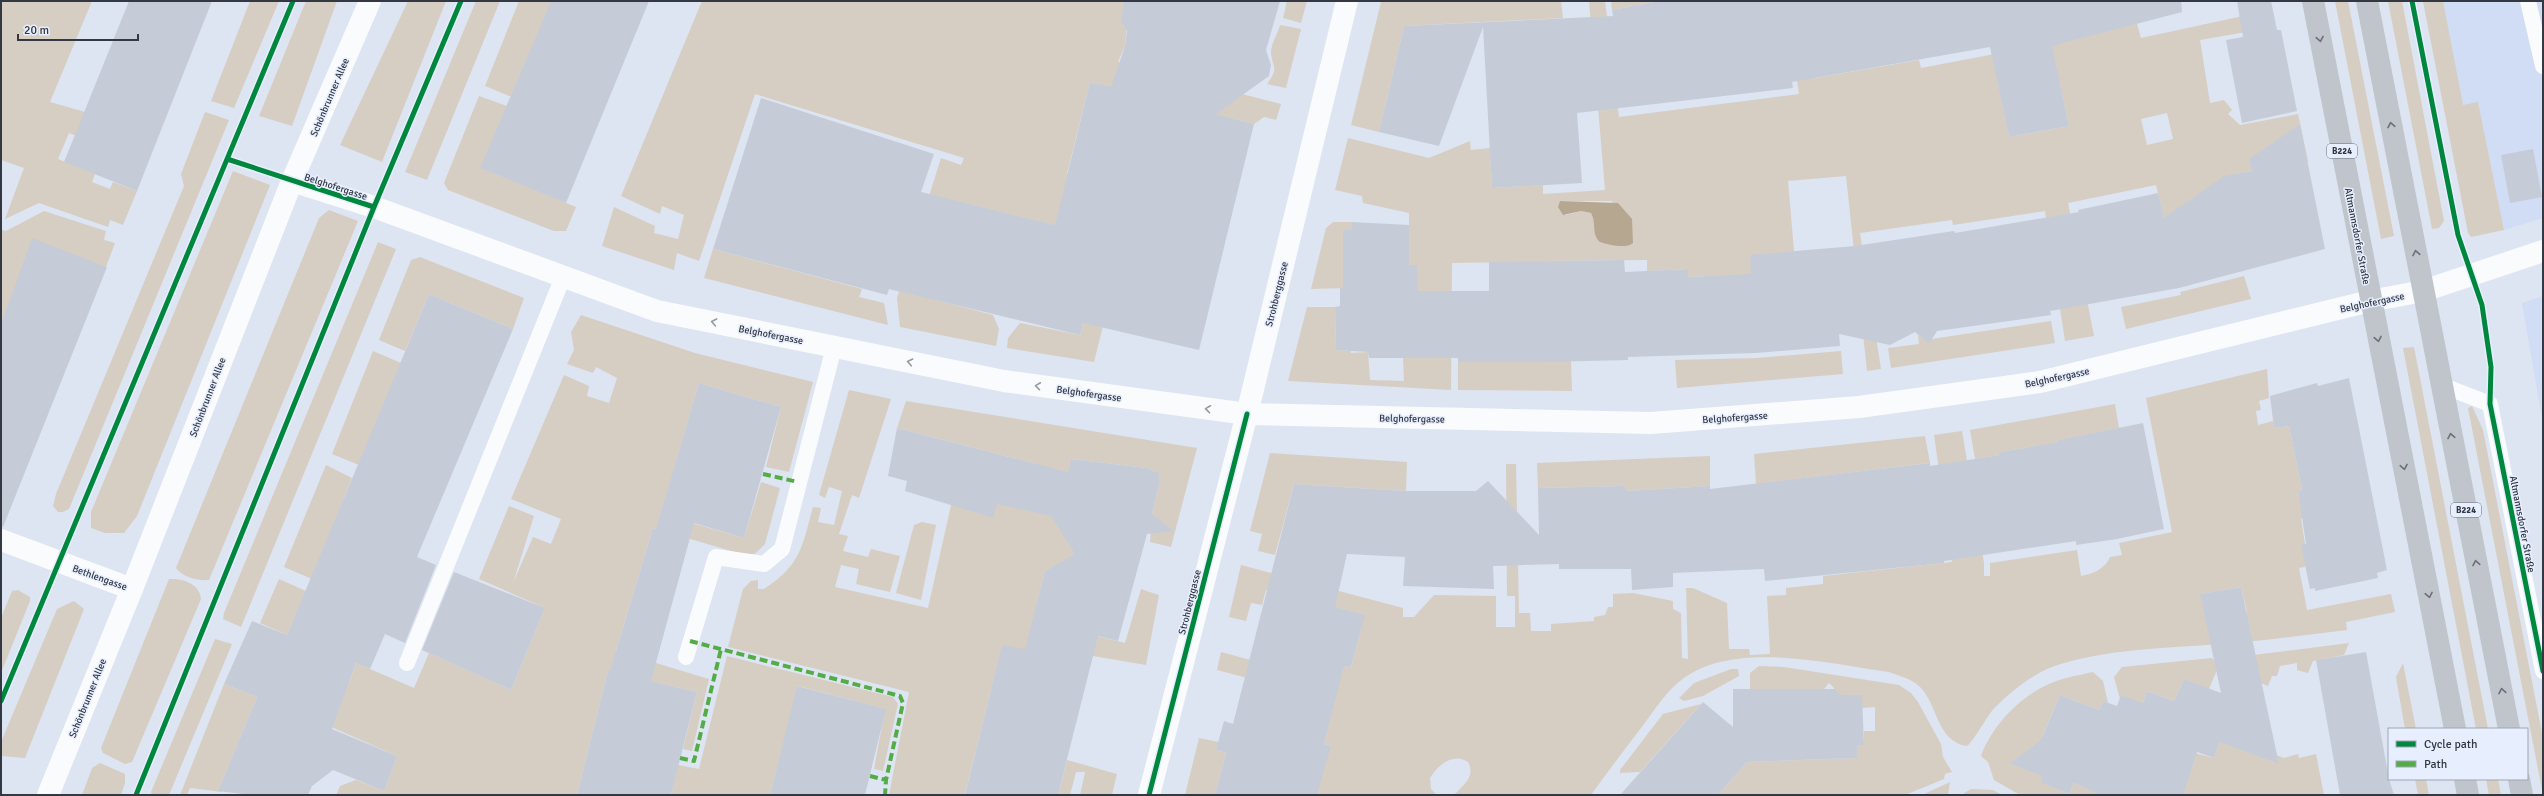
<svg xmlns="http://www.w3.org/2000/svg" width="2544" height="796" font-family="Signika,sans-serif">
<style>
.built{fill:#d1ddf5}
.green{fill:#d6cec3;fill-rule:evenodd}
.water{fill:#b6a791}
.building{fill:#c6ccd7}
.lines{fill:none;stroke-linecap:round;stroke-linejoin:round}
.service{stroke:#fafbfd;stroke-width:16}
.minor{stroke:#fafbfd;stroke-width:22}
.tertiary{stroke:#fafbfd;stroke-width:22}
.primary{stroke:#c0c4cb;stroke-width:22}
.quiet{stroke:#54ac46;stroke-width:4;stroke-dasharray:8 4;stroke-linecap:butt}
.cycleway-casing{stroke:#e7eefe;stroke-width:8}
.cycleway{stroke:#00873e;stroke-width:5}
.oneway{stroke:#6b7079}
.oneway2{stroke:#969aa0}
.labels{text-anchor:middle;stroke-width:3;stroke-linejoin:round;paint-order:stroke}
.shield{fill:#e7eefe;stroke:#696f7a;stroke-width:1}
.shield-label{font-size:9px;font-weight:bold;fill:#333842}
.street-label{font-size:10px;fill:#333842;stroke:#e7eefe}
</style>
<rect width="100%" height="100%" fill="#dde4f2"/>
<!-- built -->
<path class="built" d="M 2423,1 L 2543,1 L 2543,218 L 2504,230 L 2478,103 L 2444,109 Z
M 2543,296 L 2543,424 L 2522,303 Z"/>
<!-- green -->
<path class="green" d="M 1,1 L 92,1 L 50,102 L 85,112 L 87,140 L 69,133 L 58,159 L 95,174 L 92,182 L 110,189 L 113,182 L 137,191 L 123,225 L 110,220 L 108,227 L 39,203 L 5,219 L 24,168 L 1,160 Z
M 250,1 L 279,1 L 234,108 L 211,101 Z
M 306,1 L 337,1 L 292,126 L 259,116 Z
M 408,1 L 446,1 L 382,162 L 340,145 Z
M 476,1 L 500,1 L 427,180 L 405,172 Z
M 519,1 L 552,1 L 512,97 L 485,86 Z
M 702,1 L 1129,1 L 1125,46 L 1118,62 L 1281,104 L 1276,120 L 1264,117 L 1254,124 L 1090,82 L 1067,174 L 1137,190 L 1094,362 L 1007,348 L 1008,338 L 1020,323 L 1080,335 L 1103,237 L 960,202 L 936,300 L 993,315 L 999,329 L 996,346 L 900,327 L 897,298 L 941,158 L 961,165 L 964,158 L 755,94 L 699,261 L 677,253 L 674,270 L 602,246 L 614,207 L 655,226 L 654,233 L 678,239 L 684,215 L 662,206 L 660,214 L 621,196 Z
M 1287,1 L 1307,1 L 1301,23 L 1283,18 Z
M 1399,1 L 1561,1 L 1563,18 L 1404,26 L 1379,132 L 1351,125 L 1381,2 Z
M 1589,1 L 1605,1 L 1619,117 L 1799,94 L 1785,1 L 1815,78 L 1919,60 L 1921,68 L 2000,53 L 1996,73 L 2009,137 L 2069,126 L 2060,84 L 2038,12 L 2137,24 L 2141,38 L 2243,16 L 2246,32 L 2200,40 L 2210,103 L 2224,100 L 2232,110 L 2228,114 L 2240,125 L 2298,114 L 2308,161 L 2236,174 L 2164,219 L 2156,185 L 2068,203 L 2094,336 L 2065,341 L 2045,211 L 1953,225 L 1952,220 L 1860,233 L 1881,369 L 1867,371 L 1846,176 L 1788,181 L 1794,251 L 1752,293 L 1705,283 L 1704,276 L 1688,277 L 1687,269 L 1647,271 L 1647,260 L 1542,261 L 1543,291 L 1513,262 L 1452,263 L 1451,390 L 1288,381 L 1307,307 L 1335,307 L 1336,350 L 1351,351 L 1351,353 L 1368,352 L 1370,380 L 1404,381 L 1403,358 L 1418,358 L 1417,265 L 1409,265 L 1409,213 L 1363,203 L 1362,196 L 1335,190 L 1348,138 L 1429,158 L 1470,141 L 1471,150 L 1490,148 L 1492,188 L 1543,185 L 1543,194 L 1605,190 ZM 2167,113 L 2173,139 L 2147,145 L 2141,119 ZM 1560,201 L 1612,201 L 1624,246 L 1615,245 L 1595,227 L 1596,221 L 1591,213 L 1581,211 L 1566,215 Z
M 1611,1 L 1659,1 L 1612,10 Z
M 2335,1 L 2348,1 L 2394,236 L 2381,239 Z
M 2388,1 L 2402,1 L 2444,221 L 2439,228 L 2432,229 Z
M 2423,1 L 2443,1 L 2463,105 L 2478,102 L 2504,230 L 2471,237 L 2468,233 Z
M 1280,25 L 1301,29 L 1286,88 L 1267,84 C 1280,66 1272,69 1271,52 C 1271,44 1278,33 1280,25 Z
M 479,96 L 507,106 L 481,168 L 576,207 L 566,231 L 554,231 L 448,190 L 444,183 Z
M 205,112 L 229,120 L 69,509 L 63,512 L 58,512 L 53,506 L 56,494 L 184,186 L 181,174 Z
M 233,171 L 270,185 L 137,516 L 124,533 L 105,533 L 91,528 L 91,512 Z
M 329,210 L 358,221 L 209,580 C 198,581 182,577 176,568 L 319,218 Z
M 44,211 L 106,231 L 104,240 L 115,243 L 82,329 L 1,406 L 1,230 L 6,231 Z
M 1333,222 L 1352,222 L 1352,230 L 1343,230 L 1346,288 L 1311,289 L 1326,228 Z
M 378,242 L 396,249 L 241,627 L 223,619 L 224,613 Z
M 713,249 L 862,289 L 859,297 L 884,303 L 888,325 L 704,278 Z
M 420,257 L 524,298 L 513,329 L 429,294 L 405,351 L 379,340 L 411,260 Z
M 2244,276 L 2251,299 L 2126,329 L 2121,307 L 2181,295 L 2180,292 Z
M 581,315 L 695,353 L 813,382 L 789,472 L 766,467 L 781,407 L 699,383 L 661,514 L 744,538 L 761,482 L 780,488 L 765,544 L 756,553 L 748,556 L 653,528 L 616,651 L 709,679 L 692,751 L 683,749 L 697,692 L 608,671 L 577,795 L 336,795 L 340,786 L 356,780 L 384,791 L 397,756 L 284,706 L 349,683 L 356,663 L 414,688 L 429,653 L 511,690 L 545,608 L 479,579 L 509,506 L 534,516 L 513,583 L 533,537 L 551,544 L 561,519 L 511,499 L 564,375 L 589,386 L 587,396 L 609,403 L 617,378 L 596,367 L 593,373 L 567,364 L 574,350 L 571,332 Z
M 2051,321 L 2055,343 L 1891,368 L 1888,348 L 1919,344 L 1918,335 L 1924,339 L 1932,339 Z
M 2414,347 L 2488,729 L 2476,729 L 2403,348 Z
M 373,351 L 401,363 L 359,465 L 332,454 Z
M 1841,351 L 1843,374 L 1677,388 L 1675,360 L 1757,358 Z
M 1571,361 L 1572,391 L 1458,390 L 1458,362 Z
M 2267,369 L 2269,398 L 2259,401 L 2261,410 L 2256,411 L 2258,425 L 2273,421 L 2274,428 L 2289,426 L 2302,490 L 2298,491 L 2303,518 L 2301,519 L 2305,544 L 2305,567 L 2299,568 L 2307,610 L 2391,594 L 2395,612 L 2346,622 L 2347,630 C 2305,635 2263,641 2221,644 C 2168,648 2102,649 2052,667 C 2031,675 2006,695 1991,712 C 1986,719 1972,743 1967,746 C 1937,742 1938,705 1920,687 C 1912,679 1900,676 1889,672 C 1830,664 1736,640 1684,678 C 1667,690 1656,708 1644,724 C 1626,748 1608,771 1591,795 L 1454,795 C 1463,785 1476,777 1468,762 C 1453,752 1438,765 1430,778 L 1431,789 L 1437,795 L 1310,795 L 1331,746 L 1324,744 L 1334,701 L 1217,670 L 1221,652 L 1284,669 L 1340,665 L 1351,667 L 1361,630 L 1353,612 L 1266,590 L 1262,605 L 1251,603 L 1246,621 L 1229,617 L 1241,565 L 1403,608 L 1403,617 L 1414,617 L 1434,595 L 1496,596 L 1496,627 L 1515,627 L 1515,596 L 1507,596 L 1506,464 L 1516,464 L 1519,613 L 1530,613 L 1531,631 L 1551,631 L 1551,624 L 1594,621 L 1594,617 L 1605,615 L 1608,607 L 1613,607 L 1613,594 L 1633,593 L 1673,601 L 1673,609 L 1681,613 L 1682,658 L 1688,659 L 1686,588 L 1693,588 L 1727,603 L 1729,649 L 1749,649 L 1750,655 L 1770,654 L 1767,596 L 1786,595 L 1786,588 L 1823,584 L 1823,576 L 1952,562 L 1934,435 L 1962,431 L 1984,563 L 1984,576 L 1990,576 L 1990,563 L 2077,550 L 2081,576 C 2093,574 2105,569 2110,557 L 2122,555 L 2119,543 L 2172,532 L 2146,398 ZM 2241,587 L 2247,612 L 2243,613 L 2201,594 Z
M 849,390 L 891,399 L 859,498 L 852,495 L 839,534 L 848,536 L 843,551 L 868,557 L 871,549 L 900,556 L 890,592 L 856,584 L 859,569 L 841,565 L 835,587 L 928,608 L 954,492 L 997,504 L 1036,464 L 897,428 L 906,401 L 1197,448 L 1171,547 L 1150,542 L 1152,514 L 1159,486 L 1156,472 L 1147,468 L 1071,459 L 1058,526 L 1078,538 L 1082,572 L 1056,565 L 1045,571 L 1033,620 L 1125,643 L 1141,589 L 1159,595 L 1146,665 L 1093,656 L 1085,685 L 998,662 L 965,794 L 968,795 L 889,795 L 909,692 L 728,647 L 743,589 L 751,581 L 758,580 L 758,589 L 764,589 C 801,565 802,547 813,507 L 821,508 L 818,522 L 834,525 L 842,491 L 829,487 L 825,498 L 819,495 Z
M 2115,404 L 2119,428 L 2059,440 L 2059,446 L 2036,446 L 2000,452 L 2000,455 L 1975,459 L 1970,430 Z
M 2472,406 L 2483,430 L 2543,738 L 2543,795 L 2468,408 Z
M 1925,436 L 1930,463 L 1756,484 L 1754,454 Z
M 1270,453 L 1407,462 L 1406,491 L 1294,484 L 1275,555 L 1258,551 L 1262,534 L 1250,531 Z
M 1710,456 L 1710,486 L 1626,491 L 1625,486 L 1538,488 L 1537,463 Z
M 326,465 L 352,478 L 312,579 L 284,567 Z
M 922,522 L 936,525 L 921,600 L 896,593 L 914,525 Z
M 169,579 C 183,578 200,584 201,599 L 132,762 L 125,764 L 103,753 L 101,748 Z
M 279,579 L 306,591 L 287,635 L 260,623 Z
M 18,590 L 30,597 L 30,601 L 1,673 L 1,618 L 12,591 Z
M 74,601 L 84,609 L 25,758 L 2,756 L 1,742 L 57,609 Z
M 215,639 L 232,644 L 169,795 L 152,795 L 151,792 Z
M 2349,643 L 2344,655 L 2313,661 L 2308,673 L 2297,670 L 2297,663 L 2280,666 L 2277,676 L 2272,676 L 2268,686 L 2243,676 L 2237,657 Z
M 727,656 L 893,697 L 898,704 L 883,771 L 874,769 L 885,709 L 798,686 L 770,795 L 671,795 L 678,765 L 699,769 Z
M 2212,658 L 2219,665 L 2209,689 L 2184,679 L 2174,701 L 2147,691 L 2143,703 L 2120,699 L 2114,677 L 2122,667 Z
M 2403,663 L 2416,729 L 2405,729 L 2396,677 Z
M 1759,666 L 1784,667 L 1899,685 L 1911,693 L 1918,702 L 1941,744 L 1943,757 L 1952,772 L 1945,774 L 1944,779 L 1905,795 L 1718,795 L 1747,762 L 1857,758 L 1857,745 L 1864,745 L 1864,731 L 1875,731 L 1875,707 L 1862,708 L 1862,695 L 1834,696 L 1834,688 L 1829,683 L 1824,689 L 1800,689 L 1800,697 L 1750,689 L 1750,673 Z
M 1731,669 L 1738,669 L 1739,676 L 1703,696 L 1684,701 L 1679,698 L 1694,683 Z
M 2093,672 L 2103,681 L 2108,703 L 2103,701 L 2099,710 L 2060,695 L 2042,737 L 2046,738 L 2026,751 L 2024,756 L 2041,776 L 2043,783 L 2069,794 L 2074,783 L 2091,790 L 2179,749 L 2214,758 L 2223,734 L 2269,756 L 2268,760 L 2273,762 L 2276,755 L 2284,758 L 2298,754 L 2299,758 L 2316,754 L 2324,795 L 2020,795 L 1994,780 L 1988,762 L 1981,756 C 1993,724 2022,694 2054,682 C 2066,677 2080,675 2093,672 Z
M 224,684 L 257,697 L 221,784 L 222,792 L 190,788 L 187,795 L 180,795 Z
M 1701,704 L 1640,772 L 1620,773 L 1620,770 L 1663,714 Z
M 1199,738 L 1219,742 L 1216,750 L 1226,753 L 1215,795 L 1185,795 Z
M 1067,760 L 1117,774 L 1112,795 L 1080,795 L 1085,772 L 1076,772 L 1070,795 L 1058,795 Z
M 100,763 L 125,774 L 125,783 L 121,795 L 82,795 L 92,768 Z
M 2415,779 L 2426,779 L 2429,795 L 2418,795 Z
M 2486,779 L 2498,779 L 2501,795 L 2489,795 Z
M 1950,782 L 1948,795 L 1922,795 Z
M 1971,789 L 1993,790 L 2003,795 L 1961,795 Z"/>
<!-- water -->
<path class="water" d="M 1560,201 L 1618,203 L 1632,219 L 1633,243 C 1626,249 1609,245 1600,242 C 1591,234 1597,224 1591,213 L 1581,211 L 1563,215 L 1558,207 Z"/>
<!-- building -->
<path class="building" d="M 129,1 L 212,1 L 137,191 L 64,162 Z
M 551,1 L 649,1 L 566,203 L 480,168 Z
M 1124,1 L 1280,1 L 1266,50 L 1271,65 L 1269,76 L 1216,114 L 1254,124 L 1199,350 L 1083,323 L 1080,335 L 889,289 L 887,295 L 713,249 L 761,98 L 934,154 L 921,192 L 1055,225 L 1090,82 L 1111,87 L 1125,46 L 1127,31 L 1121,22 Z
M 1659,1 L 2181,1 L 2182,12 L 2052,46 L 2069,126 L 2009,137 L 1990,47 L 1792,82 L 1793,88 L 1577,113 L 1582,183 L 1492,188 L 1483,27 L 1439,146 L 1379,132 L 1404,26 L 1613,16 L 1612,10 Z
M 2237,1 L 2271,1 L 2277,30 L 2281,30 L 2297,111 L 2242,123 L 2226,40 L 2243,37 Z
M 2300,124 L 2325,249 L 2179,288 L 2050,311 L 2051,315 L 1937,331 L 1929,344 L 1915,332 L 1890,345 L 1839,334 L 1840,346 L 1756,353 L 1628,357 L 1628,360 L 1546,362 L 1458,362 L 1458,358 L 1369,358 L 1368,352 L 1336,350 L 1335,307 L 1340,306 L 1340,288 L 1343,288 L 1343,230 L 1352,230 L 1352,222 L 1409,225 L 1409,265 L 1417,265 L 1418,291 L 1489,291 L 1489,262 L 1624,260 L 1625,272 L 1688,269 L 1688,277 L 1751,274 L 1750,255 L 1855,246 L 1954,231 L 1955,233 L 2079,212 L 2078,210 L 2158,193 L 2164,218 L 2224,176 L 2252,171 L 2249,159 Z
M 2533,149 L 2542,197 L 2510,203 L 2501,155 Z
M 32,238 L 107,267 L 3,527 L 1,526 L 1,324 Z
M 429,294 L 513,329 L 417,557 L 436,565 L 405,643 L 385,634 L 370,669 L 356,663 L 332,729 L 397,756 L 384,791 L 333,770 L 312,786 L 308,795 L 251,795 L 218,791 L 257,697 L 224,684 L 252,621 L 287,635 Z
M 2349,378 L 2387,570 L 2377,573 L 2378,578 L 2315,591 L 2315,588 L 2310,589 L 2301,545 L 2306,544 L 2298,491 L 2302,490 L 2289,426 L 2274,428 L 2270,396 L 2317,383 L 2318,386 Z
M 699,383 L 781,407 L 744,538 L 694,523 L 651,681 L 697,692 L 671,795 L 577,795 L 608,671 L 610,671 L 653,528 L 656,529 Z
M 2143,423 L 2164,529 L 2117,539 L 2076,545 L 2076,541 L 1944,561 L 1944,563 L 1765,581 L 1764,569 L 1673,573 L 1673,587 L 1632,590 L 1631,569 L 1559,569 L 1559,564 L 1493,566 L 1494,589 L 1403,586 L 1405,557 L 1347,554 L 1335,607 L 1365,615 L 1351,667 L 1344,666 L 1324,744 L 1331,746 L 1317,795 L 1215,795 L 1226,753 L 1216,750 L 1224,721 L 1233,724 L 1294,484 L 1406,491 L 1476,491 L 1488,481 L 1539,535 L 1538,488 L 1625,486 L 1626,491 L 1710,486 L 1710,489 L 1930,463 L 1930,466 L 2000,455 L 2000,452 L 2059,442 L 2058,440 Z
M 897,428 L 1068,472 L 1071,459 L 1147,468 L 1159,473 L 1159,486 L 1152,514 L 1174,531 L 1147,534 L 1118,641 L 1098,636 L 1058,795 L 965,795 L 1002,645 L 1025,649 L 1045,571 L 1075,554 L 1051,516 L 997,504 L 993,518 L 905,491 L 907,481 L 888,476 Z
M 454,572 L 545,608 L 511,690 L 422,650 Z
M 2241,587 L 2279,764 L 2220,742 L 2214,758 L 2197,752 L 2183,795 L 2101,795 L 2074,783 L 2069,794 L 2042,783 L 2041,776 L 2010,763 L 2041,740 L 2060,695 L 2099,710 L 2103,701 L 2117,706 L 2121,695 L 2143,703 L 2147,691 L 2174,701 L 2184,679 L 2221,693 L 2200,594 Z
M 2366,652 L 2389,779 L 2394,795 L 2340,795 L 2316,660 Z
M 797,686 L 886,709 L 865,795 L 770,795 Z
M 1733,689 L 1834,689 L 1842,695 L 1862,695 L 1864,745 L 1857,745 L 1857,758 L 1747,762 L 1718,795 L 1620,795 L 1703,702 L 1733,727 Z"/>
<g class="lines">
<!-- service -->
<path class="service" d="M 2528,1 L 2543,66
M 2441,385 L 2490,404 L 2543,671
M 686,657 L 716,557 L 764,564 L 782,549 L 834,347
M 407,663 L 563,277"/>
<!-- minor -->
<path class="minor" d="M 292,181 L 374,207 L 657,311 L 1004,381 L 1247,414 L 1651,423 L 1859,407 L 2040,382 L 2370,301 L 2423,291 L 2543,251
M 1,540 L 132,589
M 1149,795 L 1247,414 L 1347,1"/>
<!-- tertiary -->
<path class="tertiary" d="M 48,795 L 132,589 L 292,181 L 370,1"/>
<!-- primary -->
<path class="primary" d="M 2313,1 L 2455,729
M 2367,1 L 2509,729
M 2465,779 L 2468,795
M 2519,779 L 2522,795"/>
<!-- quiet -->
<path class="quiet" d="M 763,474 L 798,482
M 690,641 L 900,696 L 903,703 L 886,780 L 885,795
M 680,758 L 694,761 L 721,649
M 870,776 L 886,780"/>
<!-- cycleway casing -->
<g class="cycleway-casing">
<path id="cycleway" d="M 2412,1 L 2458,235 L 2482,305 L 2491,367 L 2490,404 L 2543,671
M 227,159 L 374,207
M 1,701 L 293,1
M 136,795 L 374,207 L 461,1
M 1149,795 L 1247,414"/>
</g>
<!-- cycleway -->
<use href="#cycleway" class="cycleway"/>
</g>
<!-- one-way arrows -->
<defs><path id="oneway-chevron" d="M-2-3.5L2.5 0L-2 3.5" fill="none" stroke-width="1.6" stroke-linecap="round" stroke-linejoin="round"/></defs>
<g class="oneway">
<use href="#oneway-chevron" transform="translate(2320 39) rotate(79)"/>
<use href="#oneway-chevron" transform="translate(2391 125) rotate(-101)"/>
<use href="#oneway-chevron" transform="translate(2416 253) rotate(-101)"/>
<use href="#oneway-chevron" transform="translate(2378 339) rotate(79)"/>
<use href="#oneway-chevron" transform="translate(2451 436) rotate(-101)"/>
<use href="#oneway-chevron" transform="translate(2404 467) rotate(79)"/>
<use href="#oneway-chevron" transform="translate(2476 563) rotate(-101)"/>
<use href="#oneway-chevron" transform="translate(2429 595) rotate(79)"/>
<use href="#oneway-chevron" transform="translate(2502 691) rotate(-101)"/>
</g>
<g class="oneway2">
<use href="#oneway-chevron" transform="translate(714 322) rotate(-169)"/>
<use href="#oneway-chevron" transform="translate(910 362) rotate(-168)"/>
<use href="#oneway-chevron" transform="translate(1038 386) rotate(-172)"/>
<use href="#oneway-chevron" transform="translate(1208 409) rotate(-172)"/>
</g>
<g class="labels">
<!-- shield labels -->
<g class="shield">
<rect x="2327" y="144" width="30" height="14" rx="3"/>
<rect x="2451" y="503" width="30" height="14" rx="3"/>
</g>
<g class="shield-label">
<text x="2342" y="154">B224</text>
<text x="2466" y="513">B224</text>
</g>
<!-- street labels -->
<g class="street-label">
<text transform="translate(329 97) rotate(-67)" y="4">Schönbrunner Allee</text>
<text transform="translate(336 186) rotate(18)" y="4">Belghofergasse</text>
<text transform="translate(2358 236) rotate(79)" y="4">Altmannsdorfer Straße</text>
<text transform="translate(1276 294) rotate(-76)" y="4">Strohberggasse</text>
<text transform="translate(2372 302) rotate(-12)" y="4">Belghofergasse</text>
<text transform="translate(771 334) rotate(11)" y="4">Belghofergasse</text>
<text transform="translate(2057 377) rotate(-12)" y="4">Belghofergasse</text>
<text transform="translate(1089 393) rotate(8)" y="4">Belghofergasse</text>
<text transform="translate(207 397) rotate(-69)" y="4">Schönbrunner Allee</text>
<text transform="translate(1735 417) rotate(-4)" y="4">Belghofergasse</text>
<text transform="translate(1412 418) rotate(1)" y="4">Belghofergasse</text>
<text transform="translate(2523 524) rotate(79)" y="4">Altmannsdorfer Straße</text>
<text transform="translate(100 577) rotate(20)" y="4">Bethlengasse</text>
<text transform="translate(1189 602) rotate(-76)" y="4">Strohberggasse</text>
<text transform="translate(87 698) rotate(-68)" y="4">Schönbrunner Allee</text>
</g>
</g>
<!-- border -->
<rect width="2544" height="796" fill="none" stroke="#333842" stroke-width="4"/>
<!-- legend -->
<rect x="2388" y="728" width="140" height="52" fill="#e7eefe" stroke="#9fa5b3"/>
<rect x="2396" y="741" width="20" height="6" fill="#00873e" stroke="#9fa5b3"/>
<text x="2424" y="748" font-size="12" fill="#333842">Cycle path</text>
<rect x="2396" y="761" width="20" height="6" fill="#54ac46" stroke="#9fa5b3"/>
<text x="2424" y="768" font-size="12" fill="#333842">Path</text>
<!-- scale -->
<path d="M18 34v6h120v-6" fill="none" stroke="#333842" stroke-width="2"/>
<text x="24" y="34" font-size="12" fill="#333842" stroke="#e7eefe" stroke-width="3" paint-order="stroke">20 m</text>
</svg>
